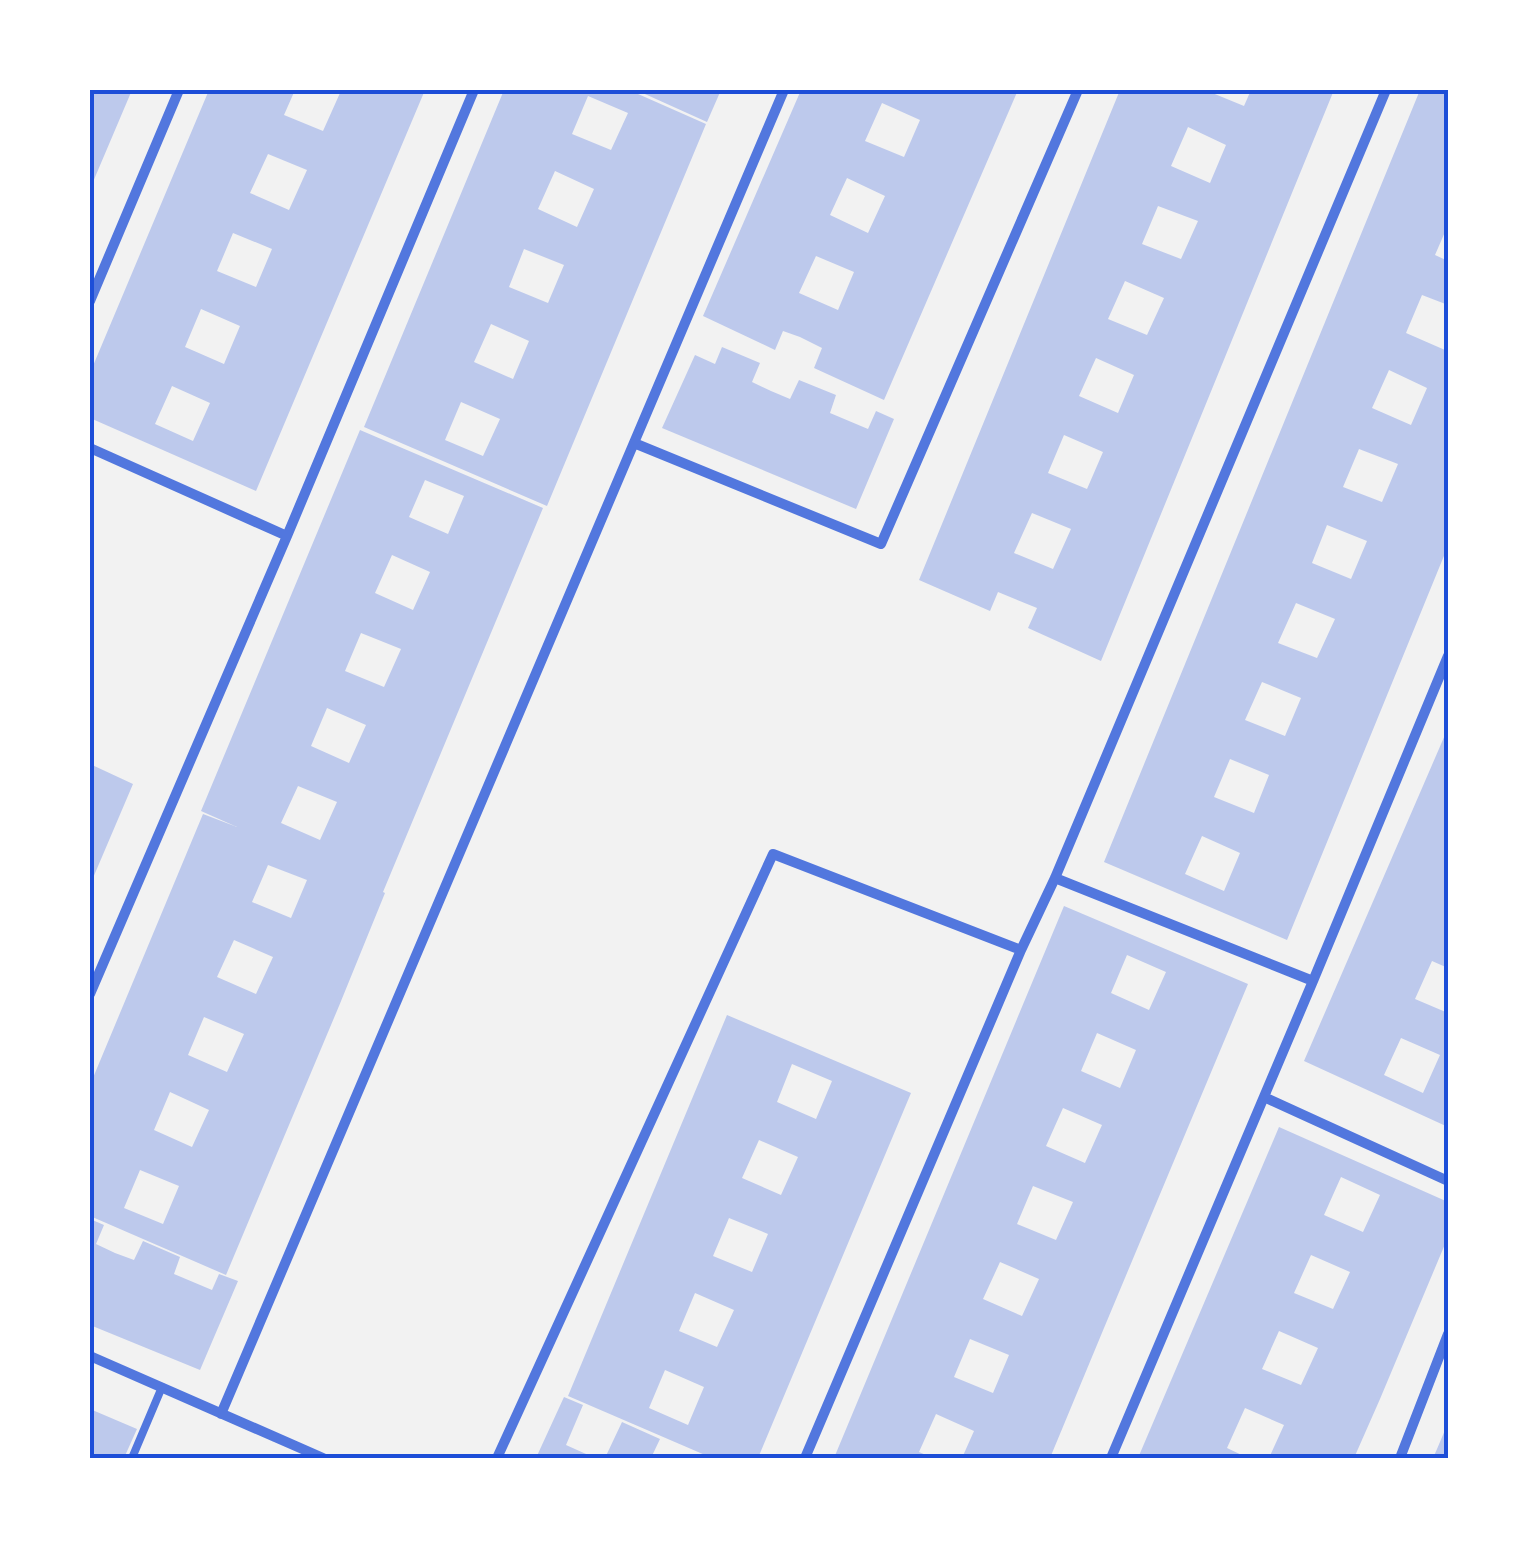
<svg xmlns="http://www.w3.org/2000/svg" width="1538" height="1548" font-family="Ubuntu,sans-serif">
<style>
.building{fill:#bdc9ec;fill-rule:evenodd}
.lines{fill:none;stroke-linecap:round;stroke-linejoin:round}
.service{stroke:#5277de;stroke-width:8}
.minor{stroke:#5277de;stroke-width:10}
.neatline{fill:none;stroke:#1d4ed8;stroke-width:4}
</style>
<rect width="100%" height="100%" fill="#f2f2f2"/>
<!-- building -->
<path class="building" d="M 90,90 L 132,90 L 90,189 Z
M 209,90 L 295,90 L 284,115 L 323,131 L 340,93 L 333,90 L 425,90 L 256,491 L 90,418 L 90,373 ZM 268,154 L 307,170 L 289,210 L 250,193 ZM 233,233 L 272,249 L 256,287 L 217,271 ZM 201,309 L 240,326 L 224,364 L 185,347 ZM 172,386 L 210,403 L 193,441 L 155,424 Z
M 504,90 L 629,90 L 706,124 L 547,506 L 364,427 ZM 588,96 L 628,113 L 611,150 L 572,134 ZM 555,171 L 594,189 L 577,227 L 538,209 ZM 524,249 L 564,265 L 548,303 L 509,287 ZM 491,324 L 529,341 L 513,379 L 474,362 ZM 461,402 L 500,419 L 483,456 L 445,440 Z
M 636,90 L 721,90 L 707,122 Z
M 801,90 L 1018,90 L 884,400 L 814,368 L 822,348 L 800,337 L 783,331 L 775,350 L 703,316 ZM 882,103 L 920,120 L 904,157 L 865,141 ZM 847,178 L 885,196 L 868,233 L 830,215 ZM 816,256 L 854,272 L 838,310 L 799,293 Z
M 1120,90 L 1205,90 L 1244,106 L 1251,90 L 1334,90 L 1101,661 L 1028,628 L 1037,608 L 998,592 L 990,611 L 919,580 ZM 1188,127 L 1226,145 L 1210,183 L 1171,166 ZM 1158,206 L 1198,221 L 1181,259 L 1142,244 ZM 1125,281 L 1164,298 L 1147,335 L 1108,319 ZM 1096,358 L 1134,375 L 1118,413 L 1079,396 ZM 1064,435 L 1103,452 L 1087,489 L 1048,473 ZM 1032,513 L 1071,529 L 1053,569 L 1014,553 Z
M 1420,90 L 1448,90 L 1448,225 L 1435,255 L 1448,261 L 1448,305 L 1422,295 L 1406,333 L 1445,350 L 1448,343 L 1448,546 L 1287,940 L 1104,862 ZM 1389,370 L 1427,388 L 1411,425 L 1372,408 ZM 1359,449 L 1398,464 L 1382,502 L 1343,487 ZM 1327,525 L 1367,541 L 1351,579 L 1312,563 ZM 1296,603 L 1335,619 L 1317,658 L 1278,643 ZM 1262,682 L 1301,698 L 1285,736 L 1245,720 ZM 1230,759 L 1269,775 L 1254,813 L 1214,797 ZM 1202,836 L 1240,853 L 1224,891 L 1185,874 Z
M 722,347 L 760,363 L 752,382 L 771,391 L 790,399 L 799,380 L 836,395 L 830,413 L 868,429 L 876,411 L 894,419 L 856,509 L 662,428 L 695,355 L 715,364 Z
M 360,430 L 543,508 L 383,892 L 385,893 L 339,1006 L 226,1275 L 90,1216 L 90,1085 L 203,814 L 237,827 L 201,811 ZM 425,480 L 464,496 L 448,534 L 409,517 ZM 392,555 L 430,572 L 413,610 L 375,593 ZM 361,633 L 401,649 L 384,687 L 345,671 ZM 327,708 L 366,725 L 349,763 L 311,746 ZM 298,786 L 337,802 L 320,840 L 281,823 ZM 268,865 L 307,880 L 291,918 L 252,902 ZM 234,940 L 273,957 L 256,994 L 217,977 ZM 204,1017 L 244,1034 L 227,1072 L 188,1055 ZM 170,1092 L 209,1110 L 192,1147 L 154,1130 ZM 140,1170 L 179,1186 L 163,1224 L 124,1208 Z
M 1448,728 L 1448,968 L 1432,961 L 1415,999 L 1448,1013 L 1448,1127 L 1304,1061 ZM 1401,1038 L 1440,1055 L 1423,1093 L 1384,1075 Z
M 90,764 L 133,784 L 90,885 Z
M 1064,906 L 1248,984 L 1104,1328 L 1050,1458 L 962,1458 L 974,1431 L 936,1414 L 919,1452 L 933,1458 L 834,1458 ZM 1127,955 L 1166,972 L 1149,1010 L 1111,993 ZM 1097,1033 L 1136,1050 L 1120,1088 L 1081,1071 ZM 1063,1108 L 1102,1125 L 1085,1163 L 1046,1146 ZM 1033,1186 L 1073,1202 L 1056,1240 L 1017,1224 ZM 1000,1262 L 1039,1279 L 1022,1316 L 983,1299 ZM 970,1339 L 1009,1355 L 993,1393 L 954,1377 Z
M 727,1015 L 911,1093 L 758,1458 L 712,1458 L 568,1396 ZM 792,1064 L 832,1081 L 816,1119 L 777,1102 ZM 759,1140 L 798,1157 L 781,1195 L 742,1178 ZM 729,1218 L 768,1234 L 752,1272 L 713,1256 ZM 695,1293 L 734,1310 L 717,1347 L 679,1331 ZM 665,1370 L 704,1387 L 688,1425 L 649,1408 Z
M 1279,1127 L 1448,1202 L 1448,1237 L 1380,1399 L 1354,1458 L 1269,1458 L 1284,1425 L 1245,1408 L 1227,1448 L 1248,1458 L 1138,1458 ZM 1341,1177 L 1380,1195 L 1363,1232 L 1324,1215 ZM 1311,1255 L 1350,1272 L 1333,1309 L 1294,1293 ZM 1279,1331 L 1318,1348 L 1301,1385 L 1262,1369 Z
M 90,1219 L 104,1225 L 96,1244 L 115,1253 L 134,1260 L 143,1241 L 180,1257 L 174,1274 L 212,1290 L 219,1274 L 238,1281 L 200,1370 L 90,1325 Z
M 564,1397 L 583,1405 L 566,1445 L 595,1458 L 536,1458 Z
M 90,1409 L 137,1429 L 124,1458 L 90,1458 Z
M 622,1422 L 660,1439 L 651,1458 L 605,1458 Z
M 1448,1423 L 1448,1458 L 1433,1458 L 1437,1449 Z"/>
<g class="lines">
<!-- service -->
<path class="service" d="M 132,1458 L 162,1387"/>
<!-- minor -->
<path class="minor" d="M 90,301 L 179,90
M 634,443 L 881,544 L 1078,90
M 90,448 L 287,536
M 1055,878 L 1313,981
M 90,994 L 287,536 L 474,90
M 1264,1097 L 1448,1181
M 90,1356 L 323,1458
M 221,1414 L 784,90
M 497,1458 L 773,854 L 1021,950
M 805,1458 L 1021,950 L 1055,878 L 1386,90
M 1111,1458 L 1313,981 L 1448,656
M 1400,1458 L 1448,1334"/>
</g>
<!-- border -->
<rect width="1538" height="1548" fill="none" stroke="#ffffff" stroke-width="185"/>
<rect x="92" y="92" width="1354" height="1364" class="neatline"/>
</svg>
